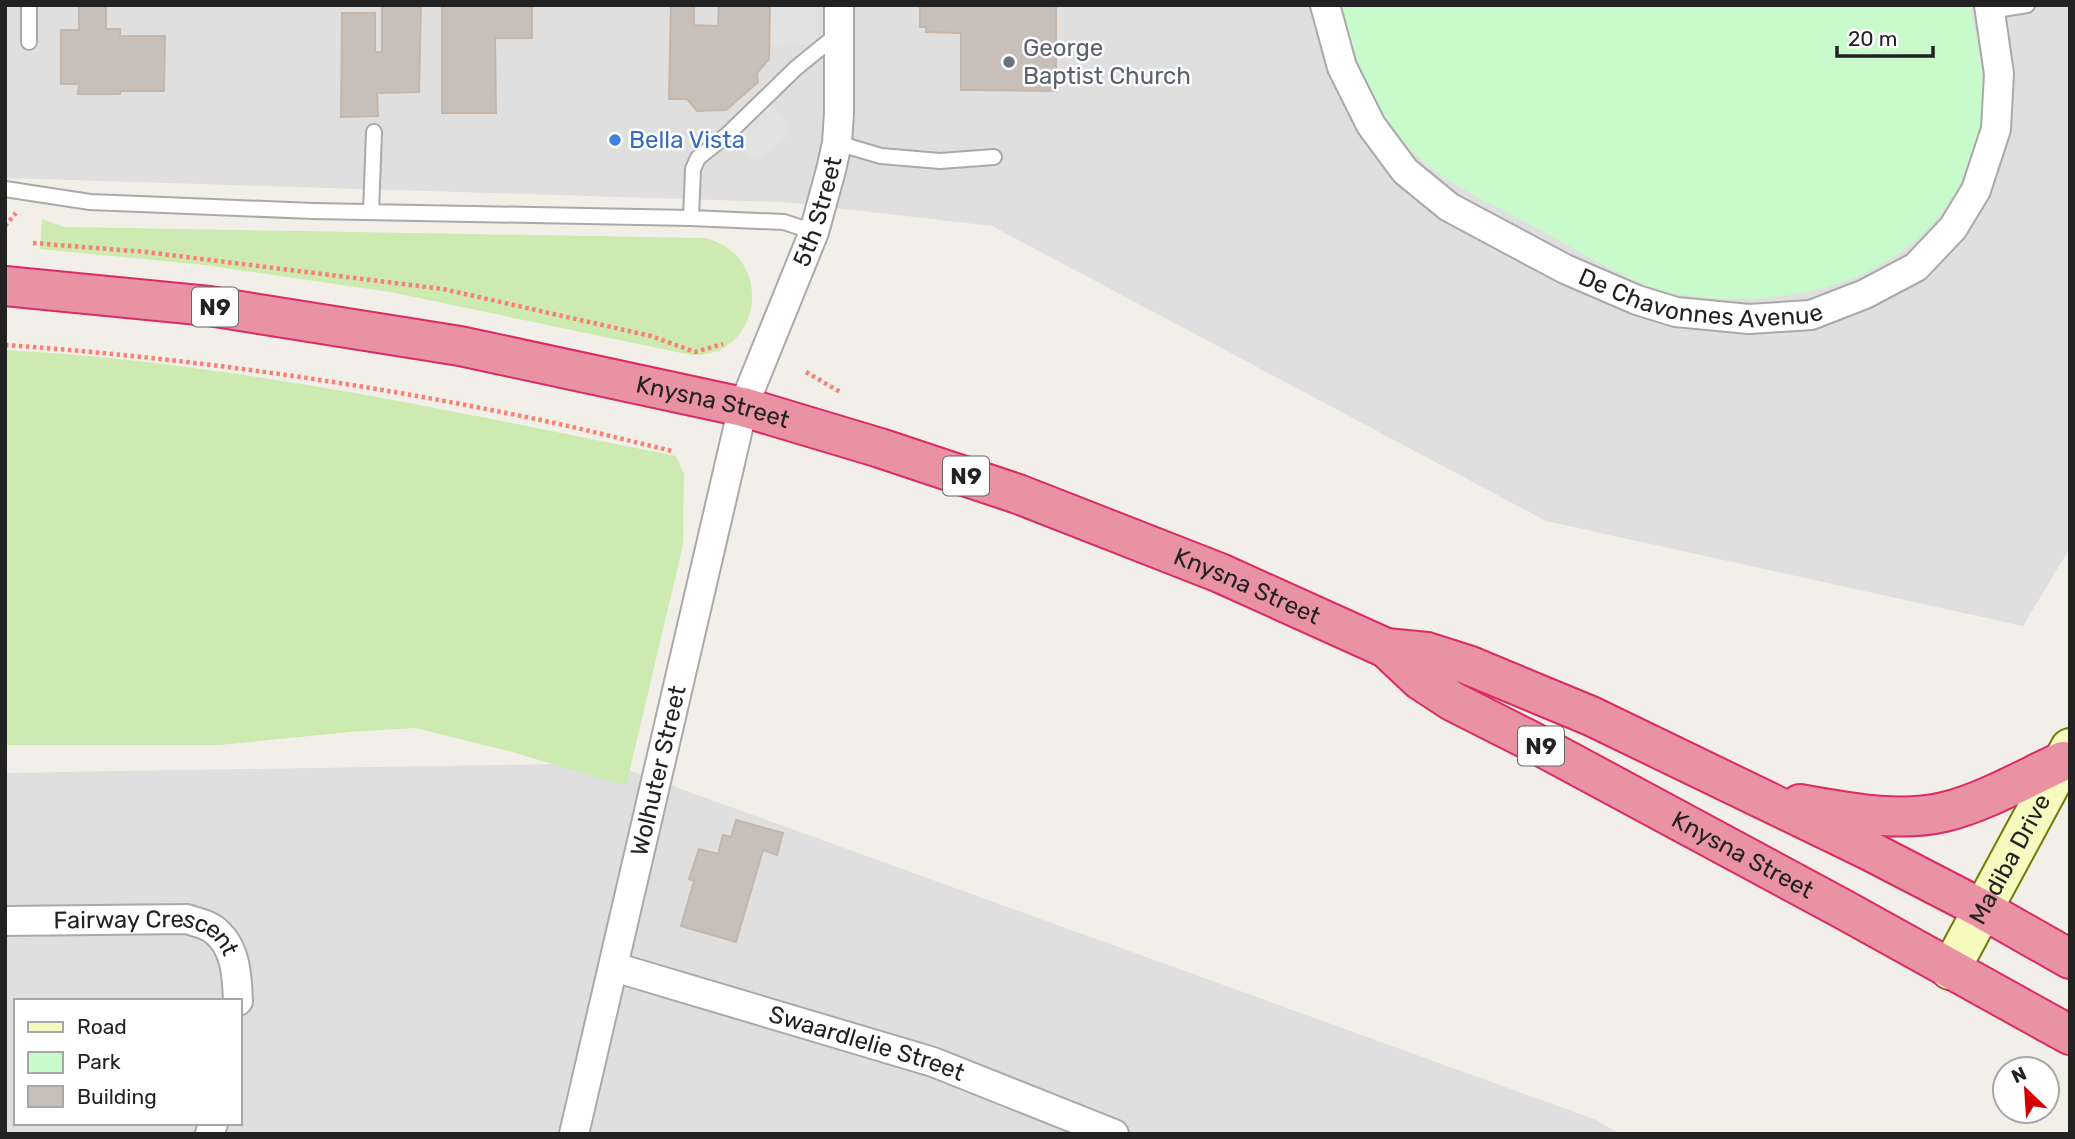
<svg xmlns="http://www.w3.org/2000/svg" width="2075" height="1139" font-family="Rubik,sans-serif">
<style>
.residential{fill:#e0dfdf;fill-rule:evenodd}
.grass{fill:#cdebb0}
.park{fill:#c8facc}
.parking{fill:#e2e2e2}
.building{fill:#c7bfb8;stroke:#c4b6ab;stroke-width:2}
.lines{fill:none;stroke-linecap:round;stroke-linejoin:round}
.lane-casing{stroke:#a9a9a9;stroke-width:18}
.street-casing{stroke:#a9a9a9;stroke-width:32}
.secondary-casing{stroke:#707d05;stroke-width:42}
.highway-casing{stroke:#dc2a67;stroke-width:42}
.path{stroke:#fa8072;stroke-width:4.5;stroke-dasharray:3.5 3.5;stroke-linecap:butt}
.lane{stroke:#fff;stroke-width:14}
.street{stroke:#fff;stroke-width:28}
.secondary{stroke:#f7fabf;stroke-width:38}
.highway{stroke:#e892a2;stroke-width:38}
.worship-dot{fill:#6b7280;stroke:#fff;stroke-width:2.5}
.shop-dot{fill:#3f7fe0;stroke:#fff;stroke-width:2.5}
.labels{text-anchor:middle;stroke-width:5;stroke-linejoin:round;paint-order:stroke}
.shield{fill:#fff;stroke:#646464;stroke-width:2}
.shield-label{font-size:23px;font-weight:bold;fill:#222}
.worship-label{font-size:24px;fill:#5b616d;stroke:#fff;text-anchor:start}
.shop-label{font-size:24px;fill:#366cbe;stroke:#fff;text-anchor:start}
.street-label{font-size:24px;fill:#222;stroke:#fff}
</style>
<rect width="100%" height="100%" fill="#f2efe9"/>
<!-- residential -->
<path class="residential" d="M 5,5 L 2070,5 L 2070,548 L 2023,626 L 1546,521 L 992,226 L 784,202 L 5,178 Z
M 609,763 L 1594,1119 L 1621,1134 L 5,1134 L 5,773 ZM 16,1001 L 240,1001 L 240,1123 L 16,1123 Z"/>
<!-- grass -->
<path class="grass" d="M 42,219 L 64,227 L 705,238 C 776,255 763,359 691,355 L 390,292 L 205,265 L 40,249 Z
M 5,350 C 232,362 454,412 676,456 L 684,474 L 683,545 L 626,786 L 512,752 L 415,728 L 350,732 L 220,745 L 5,745 Z"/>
<!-- park -->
<path class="park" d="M 1342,5 L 1970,5 C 1976,39 1986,75 1983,110 C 1981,128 1975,144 1969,161 C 1965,171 1962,182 1957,190 C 1901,286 1784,310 1682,295 C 1636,288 1575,248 1533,226 C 1480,198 1423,175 1389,123 C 1364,86 1352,48 1342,5 Z"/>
<!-- parking -->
<path class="parking" d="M 770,5 L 816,5 L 815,44 L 769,45 Z
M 763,99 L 789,124 L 785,138 L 762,157 L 750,157 L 728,134 Z"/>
<!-- building -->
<path class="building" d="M 79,5 L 106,5 L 106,29 L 120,29 L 120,36 L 165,36 L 164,91 L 120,91 L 120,94 L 78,94 L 79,84 L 61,84 L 61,30 L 79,30 Z
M 382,5 L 421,5 L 419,92 L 377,93 L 378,116 L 341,117 L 342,13 L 375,13 L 375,52 L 382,52 Z
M 442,5 L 532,5 L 532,38 L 495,38 L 496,113 L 442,113 Z
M 671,5 L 694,5 L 694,25 L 718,26 L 719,5 L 770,5 L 769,59 L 757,73 L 758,82 L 726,110 L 697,111 L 687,99 L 669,99 Z
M 920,5 L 1056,5 L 1056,91 L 961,90 L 961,33 L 926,32 L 926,27 L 920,27 Z
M 736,820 L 783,833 L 777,855 L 763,850 L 736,942 L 681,926 L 694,881 L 689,879 L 699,849 L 718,854 L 723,835 L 731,837 Z"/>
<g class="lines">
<!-- lane casing -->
<g class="lane-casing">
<path id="lane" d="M 1990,11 L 2027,5
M 29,42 L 29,5
M 837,143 L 881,156 L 940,161 L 994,157
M 5,189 L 90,202 L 313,211 L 691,218 L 784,222 L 814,232
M 371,212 L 374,132
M 691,218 L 693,169 L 698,158 L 728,134 L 796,68 L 839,33"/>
</g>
<!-- street casing -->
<g class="street-casing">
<g id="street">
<path id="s1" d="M 1325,5 L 1342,67 L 1371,125 L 1405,171 L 1449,207 L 1565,269 L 1637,300 L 1676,312 L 1749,319 L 1811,315 L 1865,294 L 1916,267 L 1953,228 L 1976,190 L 1996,129 L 1999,74 L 1989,5"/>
<path id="s2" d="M 5,921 L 187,919 C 195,922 206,924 213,929 C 236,946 237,975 238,1001"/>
<path id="s3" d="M 614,967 L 933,1062 L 1114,1134"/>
<path d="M 210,1134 L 213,1123"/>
<path id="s4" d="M 574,1134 L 743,407 L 814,232 L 831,170 L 837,143 L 839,113 L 839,5"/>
</g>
</g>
<!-- secondary casing -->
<g class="secondary-casing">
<g id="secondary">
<path id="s5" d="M 1950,970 L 2070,748"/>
</g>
</g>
<!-- highway casing -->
<g class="highway-casing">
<g id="highway">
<path id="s6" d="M 5,286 L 209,306 L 460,346 L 743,407 L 880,448 L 1018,494 L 1220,573 L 1386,648 L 1420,680 L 1452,701 L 1531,741 L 1841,908 L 2070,1035"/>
<path d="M 1386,648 L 1427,652 L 1468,665 L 1591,716 L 1868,850 L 1982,909 L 2070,959"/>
<path d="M 1800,804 C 1847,812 1898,823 1944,812 C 1983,803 2026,778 2063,761"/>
</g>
</g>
<!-- path -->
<path class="path" d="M 5,226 L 16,213
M 33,243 L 146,252 L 443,289 L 651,336 L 695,352 L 723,344
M 5,345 C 178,357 351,381 521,416 C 572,426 622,439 672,451
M 806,372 L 842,393"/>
<!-- lane -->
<use href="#lane" class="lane"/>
<!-- street -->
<use href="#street" class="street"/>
<!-- secondary -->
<use href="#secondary" class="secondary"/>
<!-- highway -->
<use href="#highway" class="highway"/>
</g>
<!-- markers -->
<circle class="worship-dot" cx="1009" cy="62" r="7"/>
<circle class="shop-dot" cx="615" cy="140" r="7"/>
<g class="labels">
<!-- shield labels -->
<g class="shield">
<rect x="192" y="287.5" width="46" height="39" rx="5"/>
<rect x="943" y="456.5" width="46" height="39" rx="5"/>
<rect x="1518" y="726.5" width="46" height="39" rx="5"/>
</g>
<g class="shield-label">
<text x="215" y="315">N9</text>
<text x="966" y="484">N9</text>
<text x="1541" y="754">N9</text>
</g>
<!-- worship labels -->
<g class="worship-label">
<text x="1023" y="56">George<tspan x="1023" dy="28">Baptist Church</tspan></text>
</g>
<!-- shop labels -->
<g class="shop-label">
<text x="629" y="148">Bella Vista</text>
</g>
<!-- street labels -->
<g class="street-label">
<text dy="8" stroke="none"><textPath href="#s4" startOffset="956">5th Street</textPath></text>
<text dy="8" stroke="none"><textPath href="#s1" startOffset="516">De Chavonnes Avenue</textPath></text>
<text dy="8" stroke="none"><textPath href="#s6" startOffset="718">Knysna Street</textPath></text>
<text dy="8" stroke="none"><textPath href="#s6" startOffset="1284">Knysna Street</textPath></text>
<text dy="8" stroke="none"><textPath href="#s4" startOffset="373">Wolhuter Street</textPath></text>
<text dy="8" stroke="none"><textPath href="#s6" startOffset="1850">Knysna Street</textPath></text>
<text dy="8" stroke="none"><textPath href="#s5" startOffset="126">Madiba Drive</textPath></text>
<text dy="8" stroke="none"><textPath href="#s2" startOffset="145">Fairway Crescent</textPath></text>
<text dy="8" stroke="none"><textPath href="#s3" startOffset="264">Swaardlelie Street</textPath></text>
</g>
</g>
<!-- border -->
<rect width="2075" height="1139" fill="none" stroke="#222222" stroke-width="14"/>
<!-- legend -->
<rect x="14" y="999" width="228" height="126" fill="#ffffff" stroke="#a7a7a7" stroke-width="2"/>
<rect x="28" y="1022" width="35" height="10" fill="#f7fabf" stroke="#a7a7a7" stroke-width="2"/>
<text x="77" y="1034" font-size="21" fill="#222222">Road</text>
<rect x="28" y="1052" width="35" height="21" fill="#c8facc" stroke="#a7a7a7" stroke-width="2"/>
<text x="77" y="1069" font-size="21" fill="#222222">Park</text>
<rect x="28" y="1086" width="35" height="21" fill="#c7bfb8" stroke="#a7a7a7" stroke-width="2"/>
<text x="77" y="1104" font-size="21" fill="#222222">Building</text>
<!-- north arrow -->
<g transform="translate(2026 1090) rotate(335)"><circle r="33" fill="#ffffff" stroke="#a7a7a7" stroke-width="2"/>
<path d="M0-5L12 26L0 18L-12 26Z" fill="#d40000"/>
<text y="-10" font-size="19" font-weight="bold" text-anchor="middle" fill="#222222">N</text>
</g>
<!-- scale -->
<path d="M1837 46v10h96v-10" fill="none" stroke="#222222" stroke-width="3.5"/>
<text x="1848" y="46" font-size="21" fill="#222222" stroke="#ffffff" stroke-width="5" paint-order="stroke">20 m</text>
</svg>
